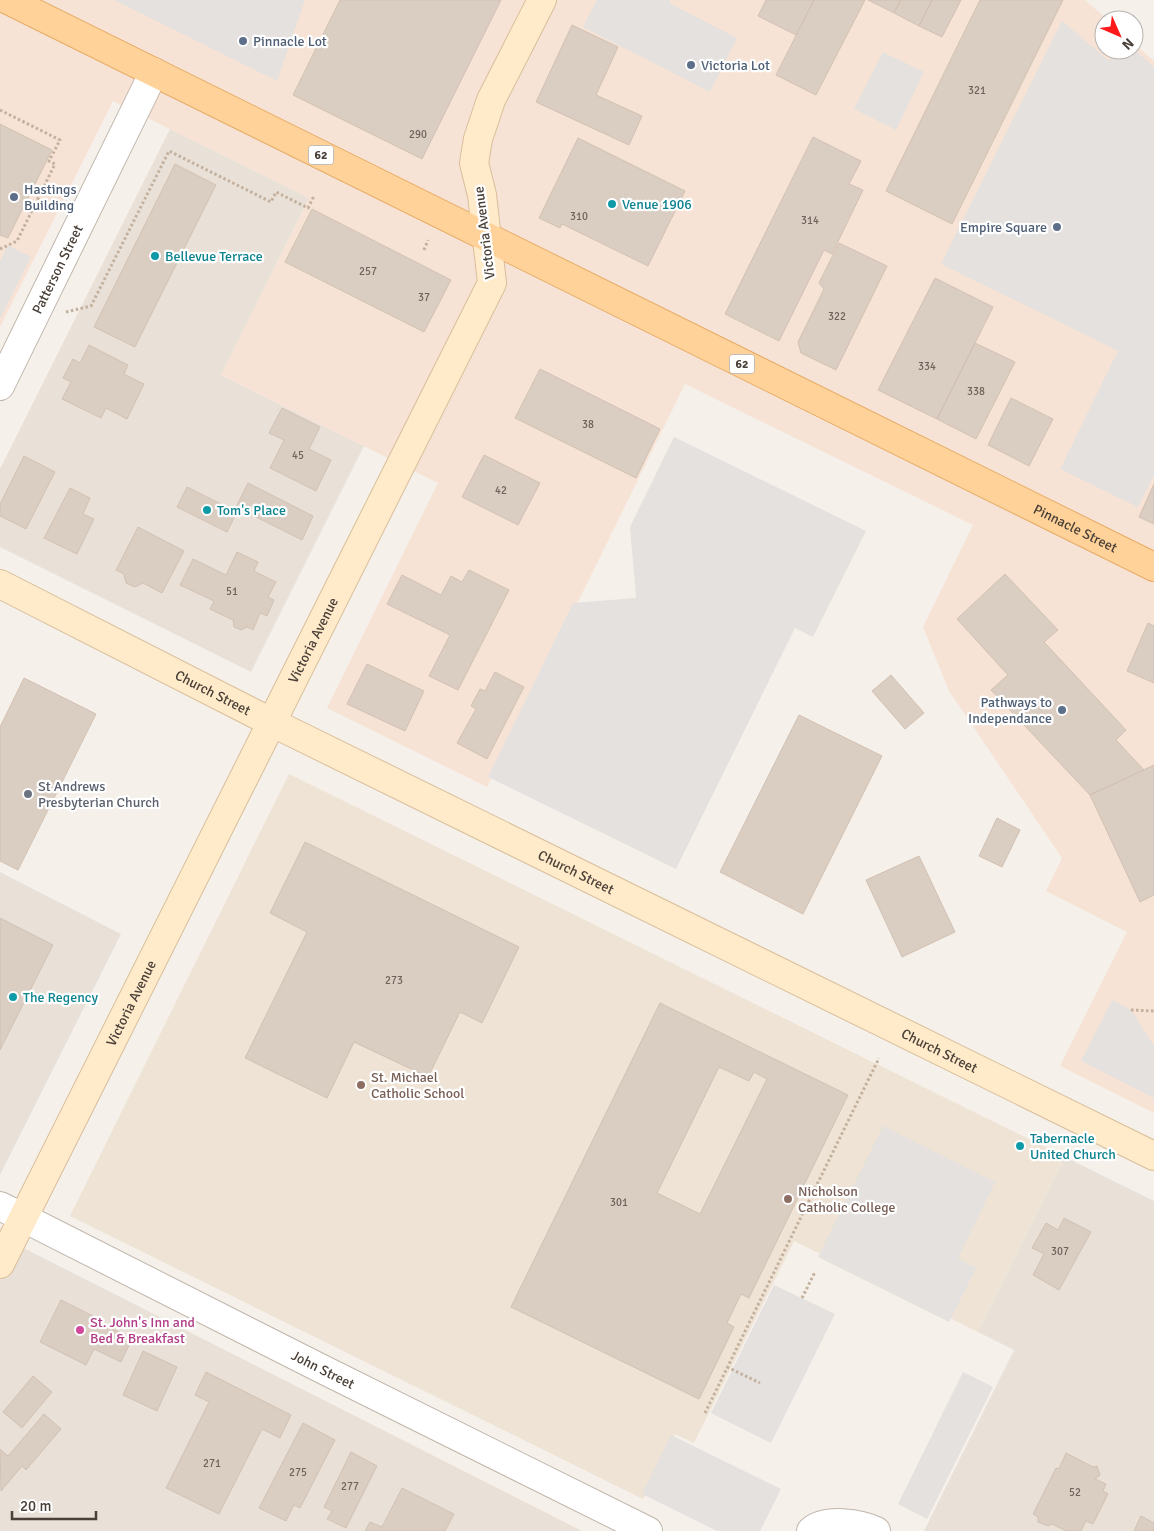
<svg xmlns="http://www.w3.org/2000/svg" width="1154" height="1531" font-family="Signika,sans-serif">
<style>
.residential{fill:#e9e1d8}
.commercial{fill:#f7e3d5}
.education{fill:#eee3d4}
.parking{fill:#e4e1de}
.building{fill:#dacdc2;stroke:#d2c1b2;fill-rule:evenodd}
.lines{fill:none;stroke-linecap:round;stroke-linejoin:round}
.street-casing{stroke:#c1b6ac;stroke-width:30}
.secondary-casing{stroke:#d9bf9b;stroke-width:30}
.primary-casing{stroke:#e7ac67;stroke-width:30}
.path{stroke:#c3b09d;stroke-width:3;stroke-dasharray:2.5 2.5;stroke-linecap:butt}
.street{stroke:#fff;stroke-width:28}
.secondary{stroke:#ffeaca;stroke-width:28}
.primary{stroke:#ffd299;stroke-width:28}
.service-dot{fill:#5c6f8a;stroke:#fff;stroke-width:2}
.culture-dot{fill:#0f9aa8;stroke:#fff;stroke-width:2}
.worship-dot{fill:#6b7280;stroke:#fff;stroke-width:2}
.education-dot{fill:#8d6e63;stroke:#fff;stroke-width:2}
.hotel-dot{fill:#d1479c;stroke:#fff;stroke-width:2}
.labels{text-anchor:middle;stroke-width:4.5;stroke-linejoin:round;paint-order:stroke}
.number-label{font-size:11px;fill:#6e635a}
.shield{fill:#fff;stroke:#807974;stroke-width:1}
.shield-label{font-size:12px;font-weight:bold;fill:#4a4038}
.service-label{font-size:14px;fill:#4e5e75;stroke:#fff;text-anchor:start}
.culture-label{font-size:14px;fill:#0d838f;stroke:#fff;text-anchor:start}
.street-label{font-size:14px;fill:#4a4038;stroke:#fff}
.worship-label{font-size:14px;fill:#5b616d;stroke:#fff;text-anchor:start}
.education-label{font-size:14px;fill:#785e54;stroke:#fff;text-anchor:start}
.hotel-label{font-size:14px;fill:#b23c85;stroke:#fff;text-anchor:start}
</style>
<rect width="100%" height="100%" fill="#f5f0ea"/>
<!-- residential -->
<path class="residential" d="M 170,129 L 309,198 L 221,375 L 364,446 L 251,672 L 0,547 L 0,469 Z
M 0,872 L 121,934 L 0,1175 Z
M 1065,1157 L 1154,1201 L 1154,1531 L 924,1531 L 1014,1350 L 978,1332 Z
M 0,1236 L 582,1531 L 0,1531 Z"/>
<!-- commercial -->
<path class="commercial" d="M 0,0 L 1085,0 L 1108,20 L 1104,20 L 1104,50 L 1134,50 L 1134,43 L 1154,61 L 1154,1113 L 1060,1066 L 1127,932 L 1046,891 L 1062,858 L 949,691 L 923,627 L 973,525 L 685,384 L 487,787 L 327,708 L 438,483 L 221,375 L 309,198 L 113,101 L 0,327 Z"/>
<!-- education -->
<path class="education" d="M 289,774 L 1065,1157 L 978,1332 L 794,1241 L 694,1443 L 675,1434 L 643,1499 L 70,1216 Z"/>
<!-- parking -->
<path class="parking" d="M 114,0 L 305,0 L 277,81 Z
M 597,0 L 671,0 L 669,3 L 737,38 L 710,92 L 583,27 Z
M 1062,21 L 1108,60 L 1137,52 L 1154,67 L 1154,475 L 1138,507 L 1060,469 L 1118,351 L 941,264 Z
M 883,52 L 924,72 L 896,130 L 854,109 Z
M 8,245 L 31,257 L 0,319 L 0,261 Z
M 674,437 L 866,531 L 813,637 L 795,628 L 676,869 L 488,777 L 573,603 L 636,598 L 630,527 Z
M 1112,1000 L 1131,1010 L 1154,1046 L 1154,1098 L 1081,1061 Z
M 883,1126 L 995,1182 L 958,1258 L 976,1268 L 949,1322 L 818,1257 Z
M 774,1285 L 835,1314 L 771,1443 L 711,1413 Z
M 963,1372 L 993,1387 L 927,1519 L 898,1504 Z
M 671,1435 L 781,1489 L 760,1531 L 717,1531 L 642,1494 Z"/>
<!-- building -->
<path class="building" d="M 340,0 L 501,0 L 422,159 L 293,95 Z
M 766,0 L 814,0 L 796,35 L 758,16 Z
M 814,0 L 865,0 L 816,95 L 776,75 Z
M 868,0 L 901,0 L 894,13 Z
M 901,0 L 932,0 L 919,26 L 894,13 Z
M 932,0 L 961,0 L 942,37 L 919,26 Z
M 980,0 L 1063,0 L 952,224 L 886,191 Z
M 572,25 L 618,47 L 596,95 L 642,116 L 629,145 L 536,102 Z
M 0,124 L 52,150 L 8,238 L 0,235 Z
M 813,137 L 861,161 L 849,184 L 863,190 L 832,254 L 824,250 L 779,341 L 725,314 Z
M 578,138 L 685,191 L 648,266 L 562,224 L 560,228 L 539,218 Z
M 175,164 L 216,185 L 135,347 L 94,327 Z
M 312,209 L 451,280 L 424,332 L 285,262 Z
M 839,243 L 887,266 L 836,370 L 801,353 L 798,342 L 824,289 L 819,283 Z
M 935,278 L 993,307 L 937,419 L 878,390 Z
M 975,343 L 1015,362 L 976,439 L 937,419 Z
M 89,345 L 128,365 L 124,374 L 144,384 L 127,419 L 106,408 L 101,418 L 62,399 L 71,382 L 63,378 L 73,359 L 80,363 Z
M 540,369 L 660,429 L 636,478 L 515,418 Z
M 1011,398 L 1053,419 L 1029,466 L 988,445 Z
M 282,408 L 320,427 L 309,449 L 331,460 L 316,491 L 270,468 L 284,440 L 269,433 Z
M 484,455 L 540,483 L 518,525 L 462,497 Z
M 24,456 L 55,472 L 26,529 L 0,516 L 0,504 Z
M 248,483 L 313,516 L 302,540 L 236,507 Z
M 1154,484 L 1154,524 L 1139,517 Z
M 187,487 L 237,512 L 227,532 L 177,507 Z
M 70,488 L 90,498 L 83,514 L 94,519 L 77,554 L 44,538 Z
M 138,527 L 184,551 L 162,593 L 143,583 L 135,587 L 126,583 L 124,574 L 116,570 Z
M 237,552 L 258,562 L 254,571 L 276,582 L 268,597 L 274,600 L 267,616 L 260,613 L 253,630 L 247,627 L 241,630 L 234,627 L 233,620 L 210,609 L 214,601 L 180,585 L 193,559 L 226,575 Z
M 469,570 L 509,590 L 458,690 L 429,676 L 450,635 L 387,604 L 402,575 L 441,595 L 451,576 L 462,582 Z
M 1005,574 L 1058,630 L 1044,642 L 1126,730 L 1116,740 L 1144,770 L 1090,795 L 991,690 L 1008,675 L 957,619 Z
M 1148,623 L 1154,626 L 1154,683 L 1127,671 Z
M 367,664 L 424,691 L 405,731 L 347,704 Z
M 495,672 L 524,687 L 487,759 L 457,743 L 476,709 L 471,706 L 480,689 L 485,691 Z
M 891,675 L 924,713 L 905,729 L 872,691 Z
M 24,678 L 96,714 L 18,870 L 0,861 L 0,727 Z
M 799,715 L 882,756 L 803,914 L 720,872 Z
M 1154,765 L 1154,895 L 1140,902 L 1090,795 Z
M 997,818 L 1020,830 L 1002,867 L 979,856 Z
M 305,842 L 519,947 L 482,1023 L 460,1012 L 428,1077 L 354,1042 L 327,1098 L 245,1058 L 307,932 L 270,913 Z
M 919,856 L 955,932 L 902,957 L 866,880 Z
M 0,918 L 53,945 L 0,1050 Z
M 660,1003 L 848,1095 L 749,1298 L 741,1294 L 727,1323 L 734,1327 L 699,1399 L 511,1307 ZM 719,1067 L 749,1081 L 754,1072 L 767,1079 L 700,1214 L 657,1193 Z
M 1064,1218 L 1091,1232 L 1059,1290 L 1033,1275 L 1044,1254 L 1032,1248 L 1046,1223 L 1058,1230 Z
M 61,1300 L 97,1318 L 95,1320 L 132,1339 L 121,1362 L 94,1349 L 86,1365 L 40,1342 Z
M 143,1351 L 177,1367 L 157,1411 L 123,1395 Z
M 206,1372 L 291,1415 L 280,1438 L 262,1429 L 219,1514 L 166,1488 L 209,1402 L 195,1395 Z
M 33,1376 L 52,1392 L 22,1428 L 3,1412 Z
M 44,1414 L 61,1429 L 26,1470 L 22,1466 L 1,1491 L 0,1449 L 8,1456 Z
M 303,1423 L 335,1440 L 300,1508 L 294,1505 L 286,1521 L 259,1508 Z
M 351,1452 L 377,1466 L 346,1528 L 327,1519 L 332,1511 L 324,1507 Z
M 1066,1453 L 1093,1467 L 1097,1466 L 1100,1475 L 1095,1479 L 1106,1484 L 1103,1491 L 1108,1494 L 1093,1524 L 1086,1521 L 1081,1531 L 1066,1531 L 1052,1524 L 1048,1526 L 1038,1522 L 1038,1517 L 1033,1514 L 1056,1468 L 1059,1469 Z
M 402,1488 L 454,1514 L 445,1531 L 365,1531 L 370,1522 L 382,1527 Z
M 1141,1516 L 1154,1523 L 1154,1531 L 1134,1531 Z"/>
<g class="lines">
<!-- street casing -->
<g class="street-casing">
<g id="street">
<path id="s1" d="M 0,386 L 154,72"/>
<path id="s2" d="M 0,1206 L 322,1369 L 648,1531"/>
<path d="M 811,1531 C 825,1518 860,1523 876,1531"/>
</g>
</g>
<!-- secondary casing -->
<g class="secondary-casing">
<g id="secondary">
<path id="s3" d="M 0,584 L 271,722 L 1154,1156"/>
<path id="s4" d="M 0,1264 L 492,283 L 482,195 L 474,163 L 478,139 L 491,100 L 542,0"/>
</g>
</g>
<!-- primary casing -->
<g class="primary-casing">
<g id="primary">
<path id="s5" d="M 8,0 L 1154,567"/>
</g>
</g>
<!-- path -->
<path class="path" d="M 0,110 L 60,140 L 49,161
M 0,249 L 17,241 L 55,164 L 47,160
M 424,250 L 428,240
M 66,312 L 91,306 L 169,151 L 271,202 L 276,192 L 308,208 L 314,196
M 1131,1010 L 1154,1011
M 802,1298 L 815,1272
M 727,1367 L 760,1383
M 705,1413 L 879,1058"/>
<!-- street -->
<use href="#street" class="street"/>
<!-- secondary -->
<use href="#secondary" class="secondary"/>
<!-- primary -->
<use href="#primary" class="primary"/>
</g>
<!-- markers -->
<g class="service-dot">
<circle cx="243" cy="41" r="5"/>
<circle cx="691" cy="65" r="5"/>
<circle cx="14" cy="197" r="5"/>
<circle cx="1057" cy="227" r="5"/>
<circle cx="1062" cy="710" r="5"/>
</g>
<g class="culture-dot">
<circle cx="612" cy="204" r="5"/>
<circle cx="155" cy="256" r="5"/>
<circle cx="207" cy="510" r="5"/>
<circle cx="13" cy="997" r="5"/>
<circle cx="1020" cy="1146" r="5"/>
</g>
<circle class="worship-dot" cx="28" cy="794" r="5"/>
<g class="education-dot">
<circle cx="361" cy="1085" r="5"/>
<circle cx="788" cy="1199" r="5"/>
</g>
<circle class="hotel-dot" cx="80" cy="1330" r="5"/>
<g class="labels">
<!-- number labels -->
<g class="number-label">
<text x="977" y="94">321</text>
<text x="418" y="138">290</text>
<text x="579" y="220">310</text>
<text x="810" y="224">314</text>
<text x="368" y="275">257</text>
<text x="424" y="301">37</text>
<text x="837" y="320">322</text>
<text x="927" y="370">334</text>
<text x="976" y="395">338</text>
<text x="588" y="428">38</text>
<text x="298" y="459">45</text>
<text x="501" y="494">42</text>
<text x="232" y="595">51</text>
<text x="394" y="984">273</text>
<text x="619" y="1206">301</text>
<text x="1060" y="1255">307</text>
<text x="212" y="1467">271</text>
<text x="298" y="1476">275</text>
<text x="350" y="1490">277</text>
<text x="1075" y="1496">52</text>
</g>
<!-- shield labels -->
<g class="shield">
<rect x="308.5" y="145.5" width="25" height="19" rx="4"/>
<rect x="729.5" y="354.5" width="25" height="19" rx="4"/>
</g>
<g class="shield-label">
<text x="321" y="159">62</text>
<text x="742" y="368">62</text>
</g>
<!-- service labels -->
<g class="service-label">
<text x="253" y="46">Pinnacle Lot</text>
<text x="701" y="70">Victoria Lot</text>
<text x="24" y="194">Hastings<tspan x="24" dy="16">Building</tspan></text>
<text x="1047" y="232" text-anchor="end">Empire Square</text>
<text x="1052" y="707" text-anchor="end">Pathways to<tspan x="1052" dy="16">Independance</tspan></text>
</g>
<!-- culture labels -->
<g class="culture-label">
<text x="622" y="209">Venue 1906</text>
<text x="165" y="261">Bellevue Terrace</text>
<text x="217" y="515">Tom's Place</text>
<text x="23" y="1002">The Regency</text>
<text x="1030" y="1143">Tabernacle<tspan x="1030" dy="16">United Church</tspan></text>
</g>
<!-- street labels -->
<g class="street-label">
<text transform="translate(484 233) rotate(-97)" y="5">Victoria Avenue</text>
<text dy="5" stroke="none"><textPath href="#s1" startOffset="130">Patterson Street</textPath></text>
<text dy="5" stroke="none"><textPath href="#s5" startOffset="1191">Pinnacle Street</textPath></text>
<text dy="5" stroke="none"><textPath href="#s4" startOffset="698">Victoria Avenue</textPath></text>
<text dy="5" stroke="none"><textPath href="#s3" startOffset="239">Church Street</textPath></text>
<text dy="5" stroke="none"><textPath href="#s3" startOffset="644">Church Street</textPath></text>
<text dy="5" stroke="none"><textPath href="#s4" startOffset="292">Victoria Avenue</textPath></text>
<text dy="5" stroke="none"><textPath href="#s3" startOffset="1049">Church Street</textPath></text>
<text dy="5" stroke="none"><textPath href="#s2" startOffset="362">John Street</textPath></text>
</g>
<!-- worship labels -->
<g class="worship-label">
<text x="38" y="791">St Andrews<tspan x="38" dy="16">Presbyterian Church</tspan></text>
</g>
<!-- education labels -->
<g class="education-label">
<text x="371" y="1082">St. Michael<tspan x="371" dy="16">Catholic School</tspan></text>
<text x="798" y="1196">Nicholson<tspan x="798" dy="16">Catholic College</tspan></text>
</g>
<!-- hotel labels -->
<g class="hotel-label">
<text x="90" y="1327">St. John's Inn and<tspan x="90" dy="16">Bed &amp; Breakfast</tspan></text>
</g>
</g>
<!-- north arrow -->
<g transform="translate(1119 35) rotate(135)"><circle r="24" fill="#ffffff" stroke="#b7b3af"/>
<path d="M0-4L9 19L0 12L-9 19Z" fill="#fe191a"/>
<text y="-8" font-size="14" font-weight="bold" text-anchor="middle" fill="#4a4038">N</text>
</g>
<!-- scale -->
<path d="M12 1511v8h84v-8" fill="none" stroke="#4a4038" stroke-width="2.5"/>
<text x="20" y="1511" font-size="15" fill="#4a4038" stroke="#ffffff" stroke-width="4" paint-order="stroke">20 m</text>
</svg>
